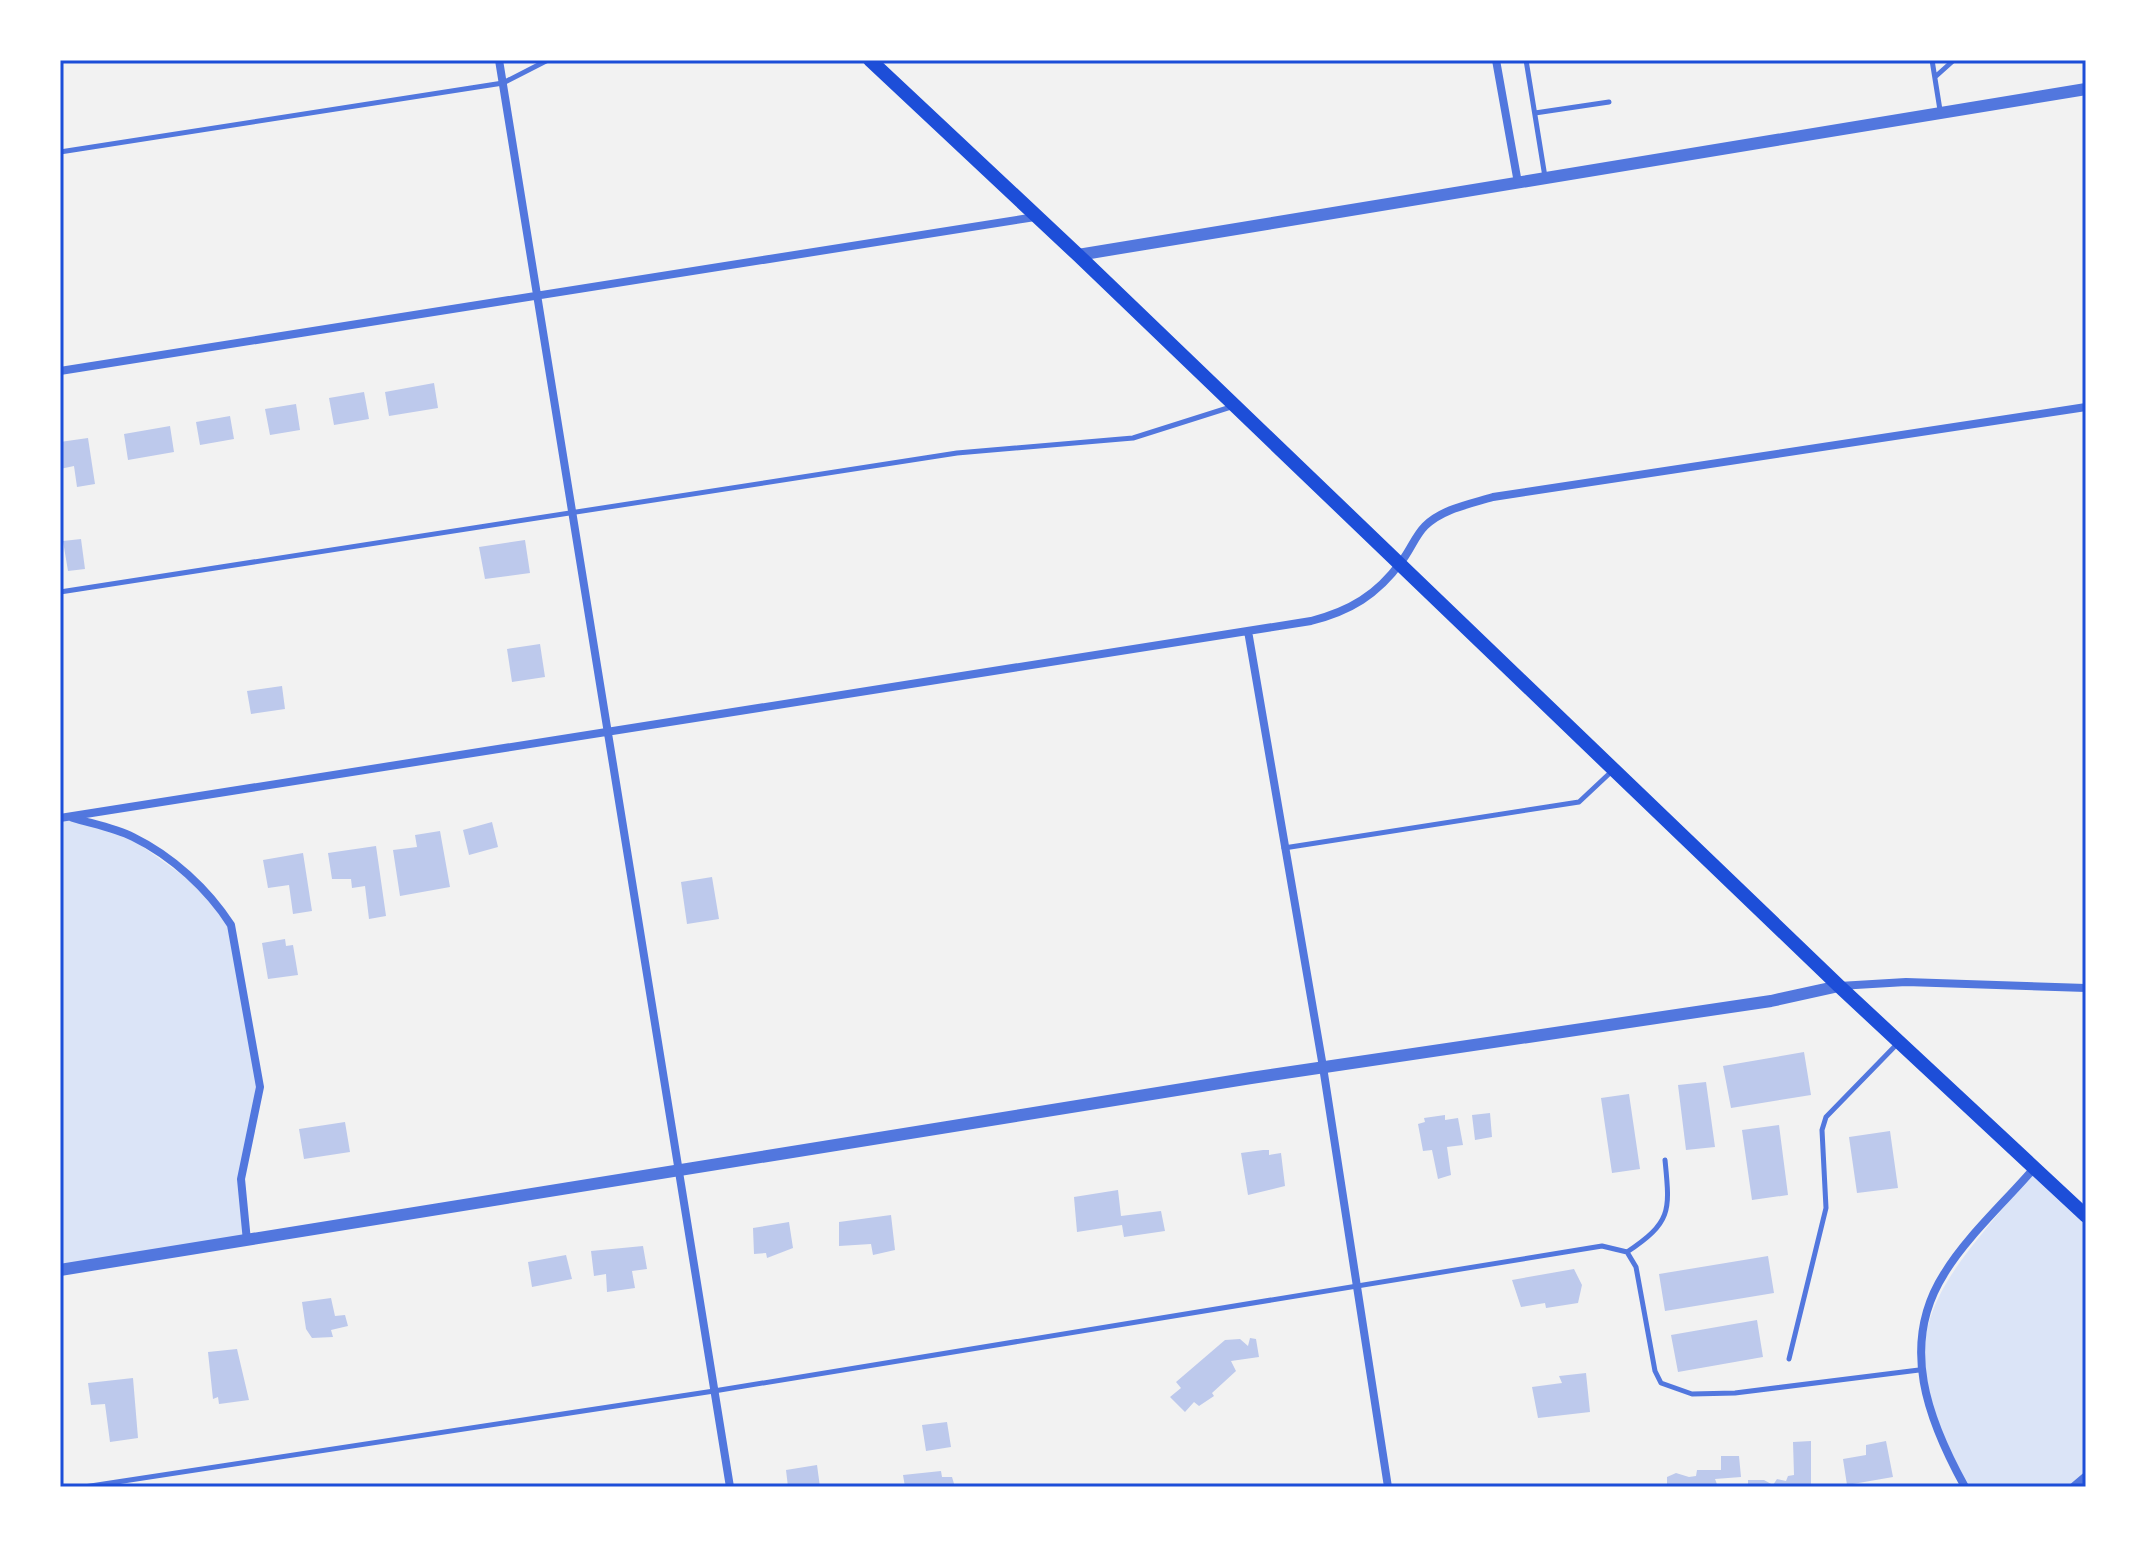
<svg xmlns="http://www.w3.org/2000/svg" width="2146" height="1547" font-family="'Fira Sans',sans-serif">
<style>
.green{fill:#dbe4f7}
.building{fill:#bdc9ec}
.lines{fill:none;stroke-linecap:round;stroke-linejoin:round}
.service{stroke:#5277de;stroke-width:5}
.minor{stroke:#5277de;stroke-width:8}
.tertiary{stroke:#5277de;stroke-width:12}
.secondary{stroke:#1d4ed8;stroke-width:14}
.neatline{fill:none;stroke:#1d4ed8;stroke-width:3}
</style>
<rect width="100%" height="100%" fill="#f2f2f2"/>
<!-- green -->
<path class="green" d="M 69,818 L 132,839 L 196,885 L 229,925 L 258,1087 L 240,1170 L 245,1239 L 60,1268 L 60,820 Z
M 2036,1169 L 2086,1215 L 2086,1474 L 2070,1487 L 1967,1487 C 1881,1330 1935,1291 2036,1169 Z"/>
<!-- building -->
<path class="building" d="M 434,383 L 438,408 L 389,416 L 385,392 Z
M 364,392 L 369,419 L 334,425 L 329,398 Z
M 296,404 L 300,430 L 270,435 L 265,409 Z
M 230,416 L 234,439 L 200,445 L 196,422 Z
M 170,426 L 174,452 L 128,460 L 124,434 Z
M 88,438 L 95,484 L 77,487 L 74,466 L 60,469 L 60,442 Z
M 81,539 L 85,569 L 68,571 L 63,541 Z
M 525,540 L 530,573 L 485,579 L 479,547 Z
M 540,644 L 545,677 L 512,682 L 507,649 Z
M 282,686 L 285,709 L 251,714 L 247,691 Z
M 492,822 L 498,847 L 469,855 L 463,830 Z
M 440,831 L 450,887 L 400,896 L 393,850 L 417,847 L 415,835 Z
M 376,846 L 386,916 L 369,919 L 365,886 L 352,888 L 351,879 L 332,879 L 328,853 Z
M 303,853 L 312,911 L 293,914 L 289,885 L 268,888 L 263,860 Z
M 712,877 L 719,919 L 687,924 L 681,882 Z
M 285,939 L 286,946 L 293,945 L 298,975 L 268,979 L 262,943 Z
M 1804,1052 L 1811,1095 L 1731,1108 L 1723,1066 Z
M 1706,1082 L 1715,1147 L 1686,1150 L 1678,1085 Z
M 1629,1094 L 1640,1169 L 1612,1173 L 1601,1098 Z
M 1490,1113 L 1492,1137 L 1475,1140 L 1472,1115 Z
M 1445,1115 L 1445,1120 L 1458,1118 L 1463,1145 L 1447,1147 L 1451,1175 L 1438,1179 L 1432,1150 L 1423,1151 L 1418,1124 L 1425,1122 L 1424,1118 Z
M 345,1122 L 350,1152 L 304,1159 L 299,1129 Z
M 1779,1125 L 1788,1195 L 1752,1200 L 1742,1130 Z
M 1890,1131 L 1898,1188 L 1857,1193 L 1849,1137 Z
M 1263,1150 L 1269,1150 L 1269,1155 L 1281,1153 L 1285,1186 L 1248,1195 L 1241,1153 Z
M 1118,1190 L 1121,1216 L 1161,1211 L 1165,1231 L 1124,1237 L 1122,1225 L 1077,1232 L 1074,1197 Z
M 891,1215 L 895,1250 L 873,1255 L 871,1244 L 839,1246 L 839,1222 Z
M 789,1222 L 793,1248 L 767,1258 L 766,1253 L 754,1254 L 753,1228 Z
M 643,1246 L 647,1269 L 632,1271 L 635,1288 L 607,1292 L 606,1274 L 594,1276 L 591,1251 Z
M 566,1255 L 572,1279 L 532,1287 L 528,1262 Z
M 1768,1256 L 1774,1293 L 1665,1311 L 1659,1274 Z
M 1574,1269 L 1582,1285 L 1578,1303 L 1546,1308 L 1545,1303 L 1521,1307 L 1512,1280 Z
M 331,1298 L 335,1316 L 345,1315 L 348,1326 L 331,1330 L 333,1337 L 312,1338 L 306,1329 L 302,1302 Z
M 1757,1320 L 1763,1357 L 1678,1372 L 1671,1335 Z
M 1250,1338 L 1256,1339 L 1259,1357 L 1231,1361 L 1236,1371 L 1212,1393 L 1214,1396 L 1199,1406 L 1194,1402 L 1185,1412 L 1170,1397 L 1181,1388 L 1176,1382 L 1225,1340 L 1240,1339 L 1248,1346 Z
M 237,1349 L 249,1400 L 219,1404 L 218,1397 L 213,1399 L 208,1352 Z
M 1586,1373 L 1590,1412 L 1538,1418 L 1532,1387 L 1562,1383 L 1559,1376 Z
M 133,1378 L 138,1438 L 110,1442 L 105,1404 L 91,1405 L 88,1383 Z
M 947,1422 L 951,1447 L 926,1451 L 922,1425 Z
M 1811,1441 L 1811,1487 L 1748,1487 L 1748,1480 L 1764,1480 L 1773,1485 L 1777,1479 L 1786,1481 L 1788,1476 L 1794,1475 L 1793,1442 Z
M 1886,1441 L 1893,1477 L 1847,1485 L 1843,1459 L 1866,1455 L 1866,1445 Z
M 1721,1456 L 1739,1456 L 1741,1477 L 1715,1479 L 1718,1487 L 1667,1487 L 1667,1477 L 1676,1473 L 1689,1477 L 1696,1476 L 1697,1470 L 1721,1470 Z
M 817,1465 L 820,1487 L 788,1487 L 786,1470 Z
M 941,1471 L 942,1477 L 952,1477 L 955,1487 L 905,1487 L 903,1475 Z"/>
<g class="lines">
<!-- service -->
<path class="service" d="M 1526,60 L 1545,177
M 1932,60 L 1940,110
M 1935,77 L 1954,60
M 1535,113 L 1609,102
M 60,152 L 503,83 L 548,60
M 60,592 L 957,453 L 1133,438 L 1234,406
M 1284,848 L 1579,802 L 1611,772
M 1627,1252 C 1672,1222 1670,1211 1665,1160
M 1789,1359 L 1826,1208 L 1822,1130 L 1826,1117 L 1899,1042
M 84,1487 L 714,1391 L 1602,1246 L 1627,1252 L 1636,1267 L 1655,1371 L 1661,1383 L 1692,1394 L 1735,1393 L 1919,1370"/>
<!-- minor -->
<path class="minor" d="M 499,60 L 730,1487
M 1496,60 L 1518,183
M 60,371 L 1035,217
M 1248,631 L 1323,1067 L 1388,1487
M 60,818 L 1311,621 C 1350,611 1377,595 1401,562 C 1410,551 1415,536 1425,526 C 1442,509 1470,504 1493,497 L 2086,407
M 73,818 C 93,824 115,828 133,837 C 172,856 208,889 231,925 L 260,1087 L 241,1179 L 247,1241
M 1839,986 L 1906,982 L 2086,988
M 1965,1487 C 1928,1420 1899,1345 1944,1274 C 1966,1237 2007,1200 2035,1167
M 2073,1487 L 2086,1476"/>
<!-- tertiary -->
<path class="tertiary" d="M 1078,255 L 2086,89
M 60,1270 L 1251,1078 L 1771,1001 L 1839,986"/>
<!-- secondary -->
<path class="secondary" d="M 870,60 L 1078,255 L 1839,986 L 2086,1216"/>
</g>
<!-- border -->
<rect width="2146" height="1547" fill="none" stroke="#ffffff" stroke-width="124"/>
<rect x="62" y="62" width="2022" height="1423" class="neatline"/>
</svg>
